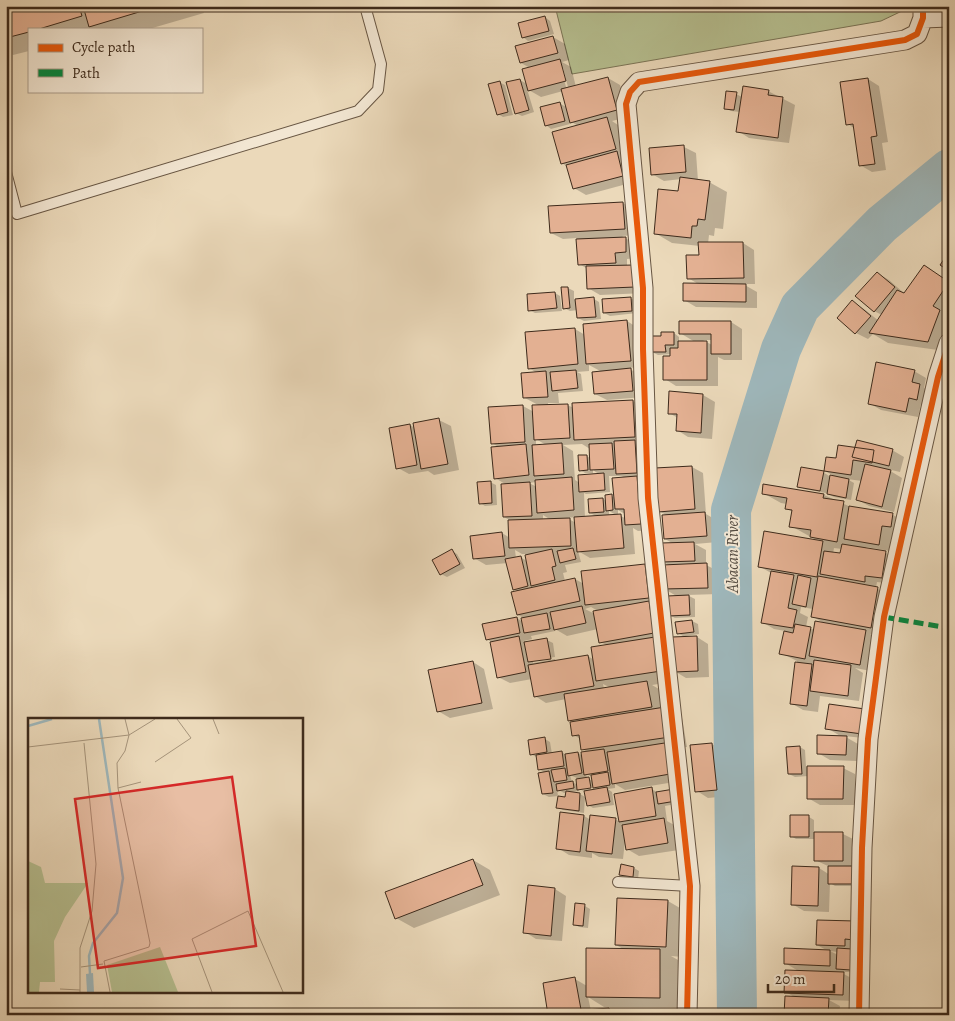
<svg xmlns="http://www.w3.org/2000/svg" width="955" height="1021" font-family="Alegreya,serif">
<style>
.green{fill:#b6bf90;stroke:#7a7456}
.shadow{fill:#0003;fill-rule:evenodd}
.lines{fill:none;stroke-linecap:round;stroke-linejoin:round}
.river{stroke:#9eb7bb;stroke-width:40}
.building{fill:#e3b092;stroke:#3d2a1b}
.lane-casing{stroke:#685643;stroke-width:12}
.street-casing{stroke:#685643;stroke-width:21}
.lane{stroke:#f2e6d2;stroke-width:10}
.street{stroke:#f2e6d2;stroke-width:19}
.quiet{stroke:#00873e;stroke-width:5;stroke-dasharray:10 5;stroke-linecap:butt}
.cycleway-casing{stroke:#f2e6d2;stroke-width:9}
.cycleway{stroke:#e8590c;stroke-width:6}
.labels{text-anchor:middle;stroke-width:4;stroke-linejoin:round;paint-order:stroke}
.water-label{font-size:16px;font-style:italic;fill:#554d43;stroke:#f2e6d2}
.inset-river{fill:none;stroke:#9eb7bb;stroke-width:2.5}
.inset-road{fill:none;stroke:#a5937a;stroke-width:1}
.view{fill:#d62828;fill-opacity:0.15;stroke:#d62828;stroke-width:2.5}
.inset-edge{fill:none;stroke:#3d2a1b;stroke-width:2.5}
</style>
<rect width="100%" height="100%" fill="#ebd9ba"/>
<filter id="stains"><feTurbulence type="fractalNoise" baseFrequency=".004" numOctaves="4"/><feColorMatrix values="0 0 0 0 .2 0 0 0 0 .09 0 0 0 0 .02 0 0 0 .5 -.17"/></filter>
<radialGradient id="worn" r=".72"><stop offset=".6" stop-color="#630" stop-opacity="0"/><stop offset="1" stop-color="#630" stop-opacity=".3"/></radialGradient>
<!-- green -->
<path class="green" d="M 555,6 L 904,6 L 902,11 L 881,21 L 572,74 Z"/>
<!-- shadow -->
<path class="shadow" d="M 6,6 L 202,6 L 204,13 L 149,29 L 29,29 L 29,51 L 13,55 L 6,51 Z
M 205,6 L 227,6 L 213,10 Z
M 545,17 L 550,21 L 554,34 L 528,41 L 523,37 Z
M 553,37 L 565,44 L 569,60 L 562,62 L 571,67 L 576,87 L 608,78 L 620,85 L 628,117 L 612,121 L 618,125 L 634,182 L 586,195 L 574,188 L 568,167 L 562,163 L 578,126 L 569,120 L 570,124 L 551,129 L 546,125 L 559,103 L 568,108 L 563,91 L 541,97 L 527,89 L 534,112 L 522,116 L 516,113 L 520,80 L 527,84 L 530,68 L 521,63 ZM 561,68 L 563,68 L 568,87 L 566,87 Z
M 868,79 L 879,86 L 888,142 L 882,143 L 886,170 L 872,172 L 860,165 L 855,129 L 848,124 Z
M 499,82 L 505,85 L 513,115 L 503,117 L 498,114 Z
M 768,91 L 795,105 L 789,143 L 749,138 L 738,131 L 740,112 L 731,111 L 725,108 L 736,94 L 742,97 Z
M 684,147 L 696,153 L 698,181 L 709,182 L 727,192 L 723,229 L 715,228 L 714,236 L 709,235 L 708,244 L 743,243 L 754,250 L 755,284 L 743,284 L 757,292 L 757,308 L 696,307 L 684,300 L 700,285 L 688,278 L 700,257 L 700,246 L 672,243 L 655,233 L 679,192 L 681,179 L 664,181 L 652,174 Z
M 623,203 L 635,210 L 636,235 L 622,236 L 637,245 L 637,258 L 627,259 L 627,267 L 646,293 L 600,295 L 588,288 L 588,269 L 579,264 L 577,238 L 563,239 L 551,233 Z
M 877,273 L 889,280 L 905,294 L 949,282 L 949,342 L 945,351 L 888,343 L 873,334 L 868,339 L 856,333 L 839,318 L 852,302 L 864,309 L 879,321 L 882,315 L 874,311 Z
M 563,288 L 568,288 L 574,291 L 574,300 L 594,299 L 599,302 L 601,319 L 584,321 L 578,318 L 578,310 L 570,311 L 564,308 Z
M 555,293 L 560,296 L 562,311 L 535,313 L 529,310 Z
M 630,298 L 636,301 L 637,313 L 610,316 L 604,313 Z
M 627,321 L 638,328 L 642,367 L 628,368 L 642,376 L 644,397 L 607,400 L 595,394 L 602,372 L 589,365 L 589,371 L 577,372 L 581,374 L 583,391 L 558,393 L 559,403 L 548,403 L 548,406 L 567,405 L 574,408 L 633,401 L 650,411 L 652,530 L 638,531 L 633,528 L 635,554 L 590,558 L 578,551 L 581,562 L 565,565 L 567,572 L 563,573 L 565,581 L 575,579 L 584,584 L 644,565 L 664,576 L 671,566 L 663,562 L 674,544 L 665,539 L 668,516 L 659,511 L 692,467 L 703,473 L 706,514 L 716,520 L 718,542 L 695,544 L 706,550 L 706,565 L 718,571 L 719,594 L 687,595 L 695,599 L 695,617 L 675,618 L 669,615 L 678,597 L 663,588 L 665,639 L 697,637 L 708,644 L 709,677 L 686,678 L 676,672 L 678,681 L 652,685 L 664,692 L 667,710 L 682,718 L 687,747 L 679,748 L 687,780 L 625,790 L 615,784 L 615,788 L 608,789 L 612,792 L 614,805 L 593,808 L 588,805 L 586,792 L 579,789 L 579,791 L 570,792 L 580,794 L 585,797 L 584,813 L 563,810 L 558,807 L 566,798 L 567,793 L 564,793 L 557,789 L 558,796 L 549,797 L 543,794 L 545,773 L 539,769 L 538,758 L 531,754 L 545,739 L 550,742 L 552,754 L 561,752 L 567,755 L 578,753 L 583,756 L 588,752 L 582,749 L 581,739 L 573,735 L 575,723 L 569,720 L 566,699 L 546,703 L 535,696 L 532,679 L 510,683 L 498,677 L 491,642 L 487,639 L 517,618 L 523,622 L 522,617 L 518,615 L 519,592 L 514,589 L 508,563 L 486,565 L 474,558 L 471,537 L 502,533 L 510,538 L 513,522 L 504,517 L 507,485 L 495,478 L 500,448 L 492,443 L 523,406 L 534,412 L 540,406 L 525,398 L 537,373 L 529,368 L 575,329 L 585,335 ZM 536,439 L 546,445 L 536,446 ZM 582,444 L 590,449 L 591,459 L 587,456 L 580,470 L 585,473 L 593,473 L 593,470 L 600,475 L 580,483 L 575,480 L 573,451 L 563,445 ZM 609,476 L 621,476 L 626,478 L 615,498 L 611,496 L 607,501 L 603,499 L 590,513 L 598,517 L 585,518 L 584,493 L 586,494 L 610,492 ZM 536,482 L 537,487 L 529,483 ZM 618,510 L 625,514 L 625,518 L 618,515 ZM 609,511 L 616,515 L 609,516 ZM 543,515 L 551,520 L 543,520 ZM 576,517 L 576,523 L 567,518 ZM 515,550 L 522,554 L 526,554 L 527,561 L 520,557 L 516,558 ZM 591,607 L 598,611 L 595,614 L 585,609 ZM 555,629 L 567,636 L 598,629 L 600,642 L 607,645 L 594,660 L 588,656 L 556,662 L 555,659 L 533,663 L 533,660 L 555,657 L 553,643 L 547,640 L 528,643 L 524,641 L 532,639 L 531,636 L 555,631 ZM 603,684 L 611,688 L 604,689 ZM 586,774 L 593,777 L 593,781 L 587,778 ZM 570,775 L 577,778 L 578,785 L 572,782 ZM 597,786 L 597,788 L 582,790 L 582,788 Z
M 731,322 L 742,329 L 742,360 L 724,360 L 718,357 L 718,386 L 676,386 L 665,379 L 672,354 L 658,355 L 652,352 L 662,337 L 674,333 L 679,337 L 679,342 L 695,342 L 680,333 ZM 703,340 L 712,340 L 712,345 Z
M 914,371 L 926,378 L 924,388 L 931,392 L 929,405 L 921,404 L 918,417 L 881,410 L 869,403 Z
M 671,393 L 703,395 L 715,402 L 712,439 L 688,437 L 677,430 L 678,418 L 669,413 Z
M 439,420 L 451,426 L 459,470 L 434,475 L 428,471 L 409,474 L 398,468 L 410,425 L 415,428 Z
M 892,450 L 904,457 L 900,472 L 887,469 L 902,478 L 894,512 L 869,506 L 858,500 L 862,481 L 847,479 L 854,483 L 851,500 L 834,497 L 826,493 L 804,489 L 798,486 L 823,472 L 829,476 L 838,478 L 825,471 L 838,460 Z
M 490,482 L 496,485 L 497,505 L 485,506 L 480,503 Z
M 763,493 L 824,495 L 853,508 L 893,515 L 904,521 L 902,533 L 893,532 L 890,551 L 866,547 L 866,549 L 886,553 L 898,559 L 893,584 L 877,582 L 876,588 L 895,598 L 888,637 L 870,634 L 877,638 L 871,671 L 855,668 L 863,673 L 859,701 L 820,696 L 818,712 L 803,710 L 791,703 L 797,661 L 781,653 L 785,631 L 774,629 L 762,622 L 771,573 L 759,566 L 820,542 L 791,526 L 793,512 L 787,509 L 787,504 L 781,503 ZM 834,548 L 842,549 L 841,555 L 833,554 ZM 801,607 L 813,609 L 812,616 L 825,624 L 815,630 L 806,627 L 808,617 L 800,613 Z
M 452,551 L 457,554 L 465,568 L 447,577 L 441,574 Z
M 692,621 L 698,624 L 699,634 L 686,636 L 686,638 L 678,633 L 677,623 Z
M 473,662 L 484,669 L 493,709 L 450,718 L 438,711 Z
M 830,705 L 873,739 L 844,736 L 858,744 L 857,761 L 830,760 L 818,753 L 842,737 L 827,728 Z
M 712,744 L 723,751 L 728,796 L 708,798 L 697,791 Z
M 800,747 L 805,750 L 806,767 L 843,768 L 855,774 L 855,805 L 820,805 L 808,798 L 808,776 L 795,777 L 789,774 Z
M 651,789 L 681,803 L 665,806 L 667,821 L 676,826 L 679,850 L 639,856 L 627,849 L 625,841 L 623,859 L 599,857 L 592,853 L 592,858 L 569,855 L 558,848 L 562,813 L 584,816 L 591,820 L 615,819 L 620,822 L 616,795 Z
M 809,817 L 814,820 L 814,834 L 843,834 L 855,840 L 858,886 L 835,886 L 830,883 L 829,912 L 804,911 L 792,904 L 819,868 L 830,875 L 830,867 L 815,860 L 816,839 L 796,839 L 791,836 Z
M 473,860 L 490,870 L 500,895 L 414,928 L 396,918 Z
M 622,866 L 634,868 L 639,871 L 638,879 L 626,878 L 621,875 Z
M 555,889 L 566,896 L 562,941 L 536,939 L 525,932 Z
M 668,901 L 685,911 L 683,957 L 671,956 L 678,960 L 677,1007 L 604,1007 L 588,997 L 591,1011 L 609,1009 L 614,1012 L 614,1015 L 549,1015 L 575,979 L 587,986 L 625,950 L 616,945 Z
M 585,906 L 590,909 L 588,928 L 579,927 L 574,924 Z
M 855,923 L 856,972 L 840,972 L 855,980 L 855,1001 L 829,1000 L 840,1006 L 839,1015 L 786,1015 L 796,998 L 786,992 L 800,972 L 785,963 L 828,951 L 817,945 ZM 830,951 L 838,952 L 838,955 Z"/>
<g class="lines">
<!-- river -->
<path class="river" d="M 737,1015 L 731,510 L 781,349 L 800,307 L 882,224 L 949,169"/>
</g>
<!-- building -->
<path class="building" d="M 6,6 L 79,6 L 82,16 L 39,29 L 29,29 L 29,32 L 6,38 Z
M 83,6 L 159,6 L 89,27 Z
M 545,16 L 549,31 L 522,38 L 518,23 Z
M 553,36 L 558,53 L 520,63 L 515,46 Z
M 560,59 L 566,81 L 528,91 L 522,69 Z
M 608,77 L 617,110 L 570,123 L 561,89 Z
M 868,78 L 877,136 L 871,137 L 875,164 L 859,166 L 853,124 L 846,125 L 840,82 Z
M 520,79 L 529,110 L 515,114 L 506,82 Z
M 500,81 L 508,112 L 497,115 L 488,84 Z
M 743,86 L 769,90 L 768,95 L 783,97 L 778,138 L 736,132 Z
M 726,91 L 737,92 L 734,110 L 724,109 Z
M 560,102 L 565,121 L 545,126 L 540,107 Z
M 607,117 L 616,149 L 561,164 L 552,132 Z
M 684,145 L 686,172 L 651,175 L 649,148 Z
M 617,151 L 623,176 L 573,189 L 566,165 Z
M 680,177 L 710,181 L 705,220 L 698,219 L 697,226 L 692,226 L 691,238 L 654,234 L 658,189 L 678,191 Z
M 623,202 L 625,229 L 550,233 L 548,206 Z
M 626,237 L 626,252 L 615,253 L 616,263 L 578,265 L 576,239 Z
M 698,242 L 743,242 L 744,278 L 687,279 L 686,255 L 699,255 Z
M 949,252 L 949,271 L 940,265 Z
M 634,265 L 635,287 L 587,289 L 586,266 Z
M 924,265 L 949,282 L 933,306 L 940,310 L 928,342 L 869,333 L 897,290 L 904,293 Z
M 877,272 L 895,287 L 874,312 L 855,296 Z
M 683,283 L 746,284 L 746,302 L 683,301 Z
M 561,287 L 568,287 L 570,308 L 563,309 Z
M 555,292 L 557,308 L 528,311 L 527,294 Z
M 594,297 L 596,317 L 577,318 L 575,299 Z
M 631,297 L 632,311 L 603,313 L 602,299 Z
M 852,300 L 871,316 L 855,334 L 837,318 Z
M 627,320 L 631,361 L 586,364 L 583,324 Z
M 679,321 L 731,321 L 731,354 L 711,354 L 711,334 L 679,334 Z
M 575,328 L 578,364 L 528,369 L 525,332 Z
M 661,332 L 674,332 L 674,345 L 665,345 L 666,352 L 651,352 L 651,336 L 661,336 Z
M 678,341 L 707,341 L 707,380 L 663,380 L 663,356 L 670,356 L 670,348 L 678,348 Z
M 876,362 L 915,370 L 912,382 L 920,384 L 917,400 L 909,398 L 906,412 L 868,404 Z
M 631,368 L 633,391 L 594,394 L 592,372 Z
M 576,370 L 578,388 L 552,391 L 550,372 Z
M 546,371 L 548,397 L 523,398 L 521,373 Z
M 669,391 L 703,394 L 701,433 L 676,431 L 677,414 L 668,414 Z
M 633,400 L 635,437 L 574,440 L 572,403 Z
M 568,404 L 570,438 L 534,440 L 532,405 Z
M 523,405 L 525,442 L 491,444 L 488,407 Z
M 439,418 L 448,464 L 421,469 L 413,423 Z
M 410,424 L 417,465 L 396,469 L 389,428 Z
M 635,440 L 637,473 L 616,474 L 614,441 Z
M 857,440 L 893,449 L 889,466 L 852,457 Z
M 562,443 L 564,474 L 534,476 L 532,445 Z
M 612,443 L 614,469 L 590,470 L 589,444 Z
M 526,444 L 529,475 L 494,479 L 491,447 Z
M 838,445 L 874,450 L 872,463 L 853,460 L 851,475 L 824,471 L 826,457 L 836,458 Z
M 578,455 L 587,455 L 588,470 L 579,471 Z
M 865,464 L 891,470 L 882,507 L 856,500 Z
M 692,466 L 695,509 L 658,512 L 655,468 Z
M 801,467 L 824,471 L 820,491 L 797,487 Z
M 604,473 L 605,490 L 579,492 L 578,475 Z
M 830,475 L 849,479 L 846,498 L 827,494 Z
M 637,476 L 641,524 L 625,525 L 624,509 L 615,509 L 612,478 Z
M 572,477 L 574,510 L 537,513 L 535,480 Z
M 491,481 L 492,503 L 479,504 L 477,482 Z
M 530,482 L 532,516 L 503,517 L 501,484 Z
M 763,484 L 824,494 L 823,498 L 844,501 L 837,542 L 810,537 L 811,530 L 789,527 L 792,510 L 785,509 L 787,498 L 762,494 Z
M 612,494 L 613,510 L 606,511 L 605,495 Z
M 603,498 L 604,512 L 589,513 L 588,499 Z
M 849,506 L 893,513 L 891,527 L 882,526 L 879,545 L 844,539 Z
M 705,512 L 707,536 L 664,539 L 662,515 Z
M 621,514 L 624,548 L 577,552 L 574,517 Z
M 570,518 L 571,546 L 509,548 L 508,520 Z
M 764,531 L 823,541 L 817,577 L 758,567 Z
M 502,532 L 505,556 L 473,559 L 470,536 Z
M 694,542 L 695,561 L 662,562 L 661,543 Z
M 842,544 L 886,551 L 882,578 L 865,576 L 865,582 L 820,574 L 824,551 L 840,553 Z
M 573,548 L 576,559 L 560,563 L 557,551 Z
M 452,549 L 460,564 L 440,575 L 432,560 Z
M 552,549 L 556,566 L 552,567 L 555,580 L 531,586 L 525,555 Z
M 521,556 L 528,586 L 513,590 L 505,559 Z
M 707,563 L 708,588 L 663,589 L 662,565 Z
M 645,564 L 649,598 L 585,605 L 581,571 Z
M 771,571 L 794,575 L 788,608 L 797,610 L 793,628 L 761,623 Z
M 798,575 L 811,578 L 806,607 L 792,604 Z
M 818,576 L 878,587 L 871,628 L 811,617 Z
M 575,578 L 580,601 L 517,615 L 511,592 Z
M 689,595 L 690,615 L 668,616 L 667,596 Z
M 649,601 L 654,633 L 599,643 L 593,611 Z
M 582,606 L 586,623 L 554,630 L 550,612 Z
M 547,613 L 550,629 L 524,633 L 521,618 Z
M 517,617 L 520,633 L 486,640 L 482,624 Z
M 692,620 L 694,632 L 677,634 L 675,622 Z
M 815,621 L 866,630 L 860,665 L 809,656 Z
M 795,624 L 811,627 L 805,659 L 779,654 L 784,631 L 793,633 Z
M 519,636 L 526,672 L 497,678 L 490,642 Z
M 697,636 L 698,671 L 674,672 L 672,637 Z
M 655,637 L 661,671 L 596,681 L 591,647 Z
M 547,638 L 551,659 L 528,662 L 524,642 Z
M 588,655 L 594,686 L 534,697 L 528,665 Z
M 814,660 L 851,665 L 848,696 L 810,691 Z
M 473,661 L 482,703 L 437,712 L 428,670 Z
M 795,662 L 812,664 L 807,706 L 790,704 Z
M 647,681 L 652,707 L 568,721 L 564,694 Z
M 829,704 L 865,709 L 862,734 L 825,729 Z
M 665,707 L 670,737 L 581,750 L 579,735 L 572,736 L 570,722 Z
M 817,735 L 847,736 L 846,755 L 817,754 Z
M 545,737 L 547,752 L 530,755 L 528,740 Z
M 671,742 L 676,773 L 612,784 L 607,752 Z
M 712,743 L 717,790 L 695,792 L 690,745 Z
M 800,746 L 802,774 L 788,774 L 786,747 Z
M 604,749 L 608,771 L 584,775 L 581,752 Z
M 562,751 L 564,766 L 538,770 L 536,755 Z
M 578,752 L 582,773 L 568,776 L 565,754 Z
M 807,766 L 844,766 L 843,799 L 807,799 Z
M 565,768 L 567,780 L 554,782 L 551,770 Z
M 549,771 L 553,793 L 542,794 L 538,773 Z
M 608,772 L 610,785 L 593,788 L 591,775 Z
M 589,777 L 591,788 L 577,790 L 576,779 Z
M 573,781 L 574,788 L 557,791 L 556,784 Z
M 607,787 L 610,802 L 587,806 L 584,791 Z
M 652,787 L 656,816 L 619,822 L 614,794 Z
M 674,789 L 676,801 L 658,804 L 656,792 Z
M 566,791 L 580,793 L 579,811 L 556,808 L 558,796 L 565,797 Z
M 560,812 L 584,815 L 580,852 L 556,849 Z
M 590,815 L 616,818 L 612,854 L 586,851 Z
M 790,815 L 809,815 L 809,837 L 790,837 Z
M 664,818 L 668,843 L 626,850 L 622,825 Z
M 814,832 L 843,832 L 843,861 L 814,861 Z
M 473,859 L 483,885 L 395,919 L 385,892 Z
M 621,864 L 634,867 L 633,877 L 619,875 Z
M 792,866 L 819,867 L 818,906 L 791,905 Z
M 828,866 L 853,866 L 853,884 L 828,884 Z
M 528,885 L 555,888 L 551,936 L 523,933 Z
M 617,898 L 668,900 L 666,947 L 615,945 Z
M 575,903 L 585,904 L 583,926 L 573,925 Z
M 817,920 L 855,921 L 854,940 L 845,939 L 845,946 L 816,945 Z
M 586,948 L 660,949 L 660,998 L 586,997 Z
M 784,948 L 830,950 L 830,966 L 784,964 Z
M 837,948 L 852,949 L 851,970 L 836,969 Z
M 785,970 L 844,972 L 843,995 L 784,993 Z
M 575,977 L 582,1015 L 548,1015 L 543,983 Z
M 785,996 L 829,998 L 828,1015 L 784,1015 Z
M 609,1008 L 610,1015 L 586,1015 L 586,1010 Z
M 617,1010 L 662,1011 L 662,1015 L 617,1015 Z"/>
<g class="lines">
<!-- lane casing -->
<g class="lane-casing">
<path id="lane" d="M 6,172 L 17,214 L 358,111 L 378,90 L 381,64 L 365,6
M 618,882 L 690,886"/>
</g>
<!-- street casing -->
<g class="street-casing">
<path id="street" d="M 923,18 L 949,17
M 687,1015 L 690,886 L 648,498 L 643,349 L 643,288 L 626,104 L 630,92 L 639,82 L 905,40 L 917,34 L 923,18 L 923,6
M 859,1015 L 862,848 L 868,739 L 884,617 L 938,377 L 949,343"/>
</g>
<!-- lane -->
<use href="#lane" class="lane"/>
<!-- street -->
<use href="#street" class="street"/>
<!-- quiet -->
<path class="quiet" d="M 884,617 L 949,628"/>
<!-- cycleway casing -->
<g class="cycleway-casing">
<path id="cycleway" d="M 687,1015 L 690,886 L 648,498 L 643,349 L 643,288 L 626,104 L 630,92 L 639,82 L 905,40 L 917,34 L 923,18 L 923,6
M 859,1015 L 862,848 L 868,739 L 884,617 L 938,377 L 949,343"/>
</g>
<!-- cycleway -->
<use href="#cycleway" class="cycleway"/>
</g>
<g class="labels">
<!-- water labels -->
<g class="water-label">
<text transform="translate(732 554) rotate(-90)" y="6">Abacan River</text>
</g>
</g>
<!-- overview -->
<g transform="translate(28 718)">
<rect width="275" height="275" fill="#ebd9ba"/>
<path d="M 0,143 L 13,149 L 17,165 L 60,165 L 37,199 L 26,223 L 27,264 L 12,264 L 11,274 L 0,274 ZM 132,229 L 150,274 L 84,274 L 79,247 Z" fill="#b6bf90"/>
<path d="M 65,255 L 66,274 L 59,274 L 58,256 Z" fill="#9eb7bb"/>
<path class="inset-river" d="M 0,8 L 24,1M 63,274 L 61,238 L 65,225 L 89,195 L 95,160 L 71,1"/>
<path class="inset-road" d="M 185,1 L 191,16M 0,29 L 101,17 L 127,1M 127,44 L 163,20 L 149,1M 90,70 L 113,64M 53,249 L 75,246M 32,271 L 52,272M 52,274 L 52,230 L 64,193 L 68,146 L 56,25M 82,274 L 76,243 L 121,229 L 122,225 L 90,70 L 89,45 L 97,33 L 101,17 L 97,1M 184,274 L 164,221 L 220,193 L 255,274"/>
<path class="view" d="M 204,59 L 228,228 L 70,250 L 47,81 Z"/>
<rect width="275" height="275" class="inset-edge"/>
</g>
<!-- margin -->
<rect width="955" height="1021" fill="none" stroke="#ebd9ba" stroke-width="25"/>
<rect x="8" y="8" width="940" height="1006" fill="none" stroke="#3d2a1b" stroke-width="2.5"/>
<rect x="12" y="12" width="930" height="996" fill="none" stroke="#3d2a1b"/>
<!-- legend -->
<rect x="28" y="28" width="175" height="65" fill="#f2e6d2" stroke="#aa9b89"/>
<rect x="38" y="44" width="25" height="8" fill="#e8590c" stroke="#aa9b89"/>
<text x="72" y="52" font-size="15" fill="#3d2a1b">Cycle path</text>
<rect x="38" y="69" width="25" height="8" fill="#00873e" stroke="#aa9b89"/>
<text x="72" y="78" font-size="15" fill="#3d2a1b">Path</text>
<!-- scale -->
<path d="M768 984v8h66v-8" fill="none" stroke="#3d2a1b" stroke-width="2.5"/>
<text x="775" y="984" font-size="15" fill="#3d2a1b" stroke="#f2e6d2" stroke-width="4" paint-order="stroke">20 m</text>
<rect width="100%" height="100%" filter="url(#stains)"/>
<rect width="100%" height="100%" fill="url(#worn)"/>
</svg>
